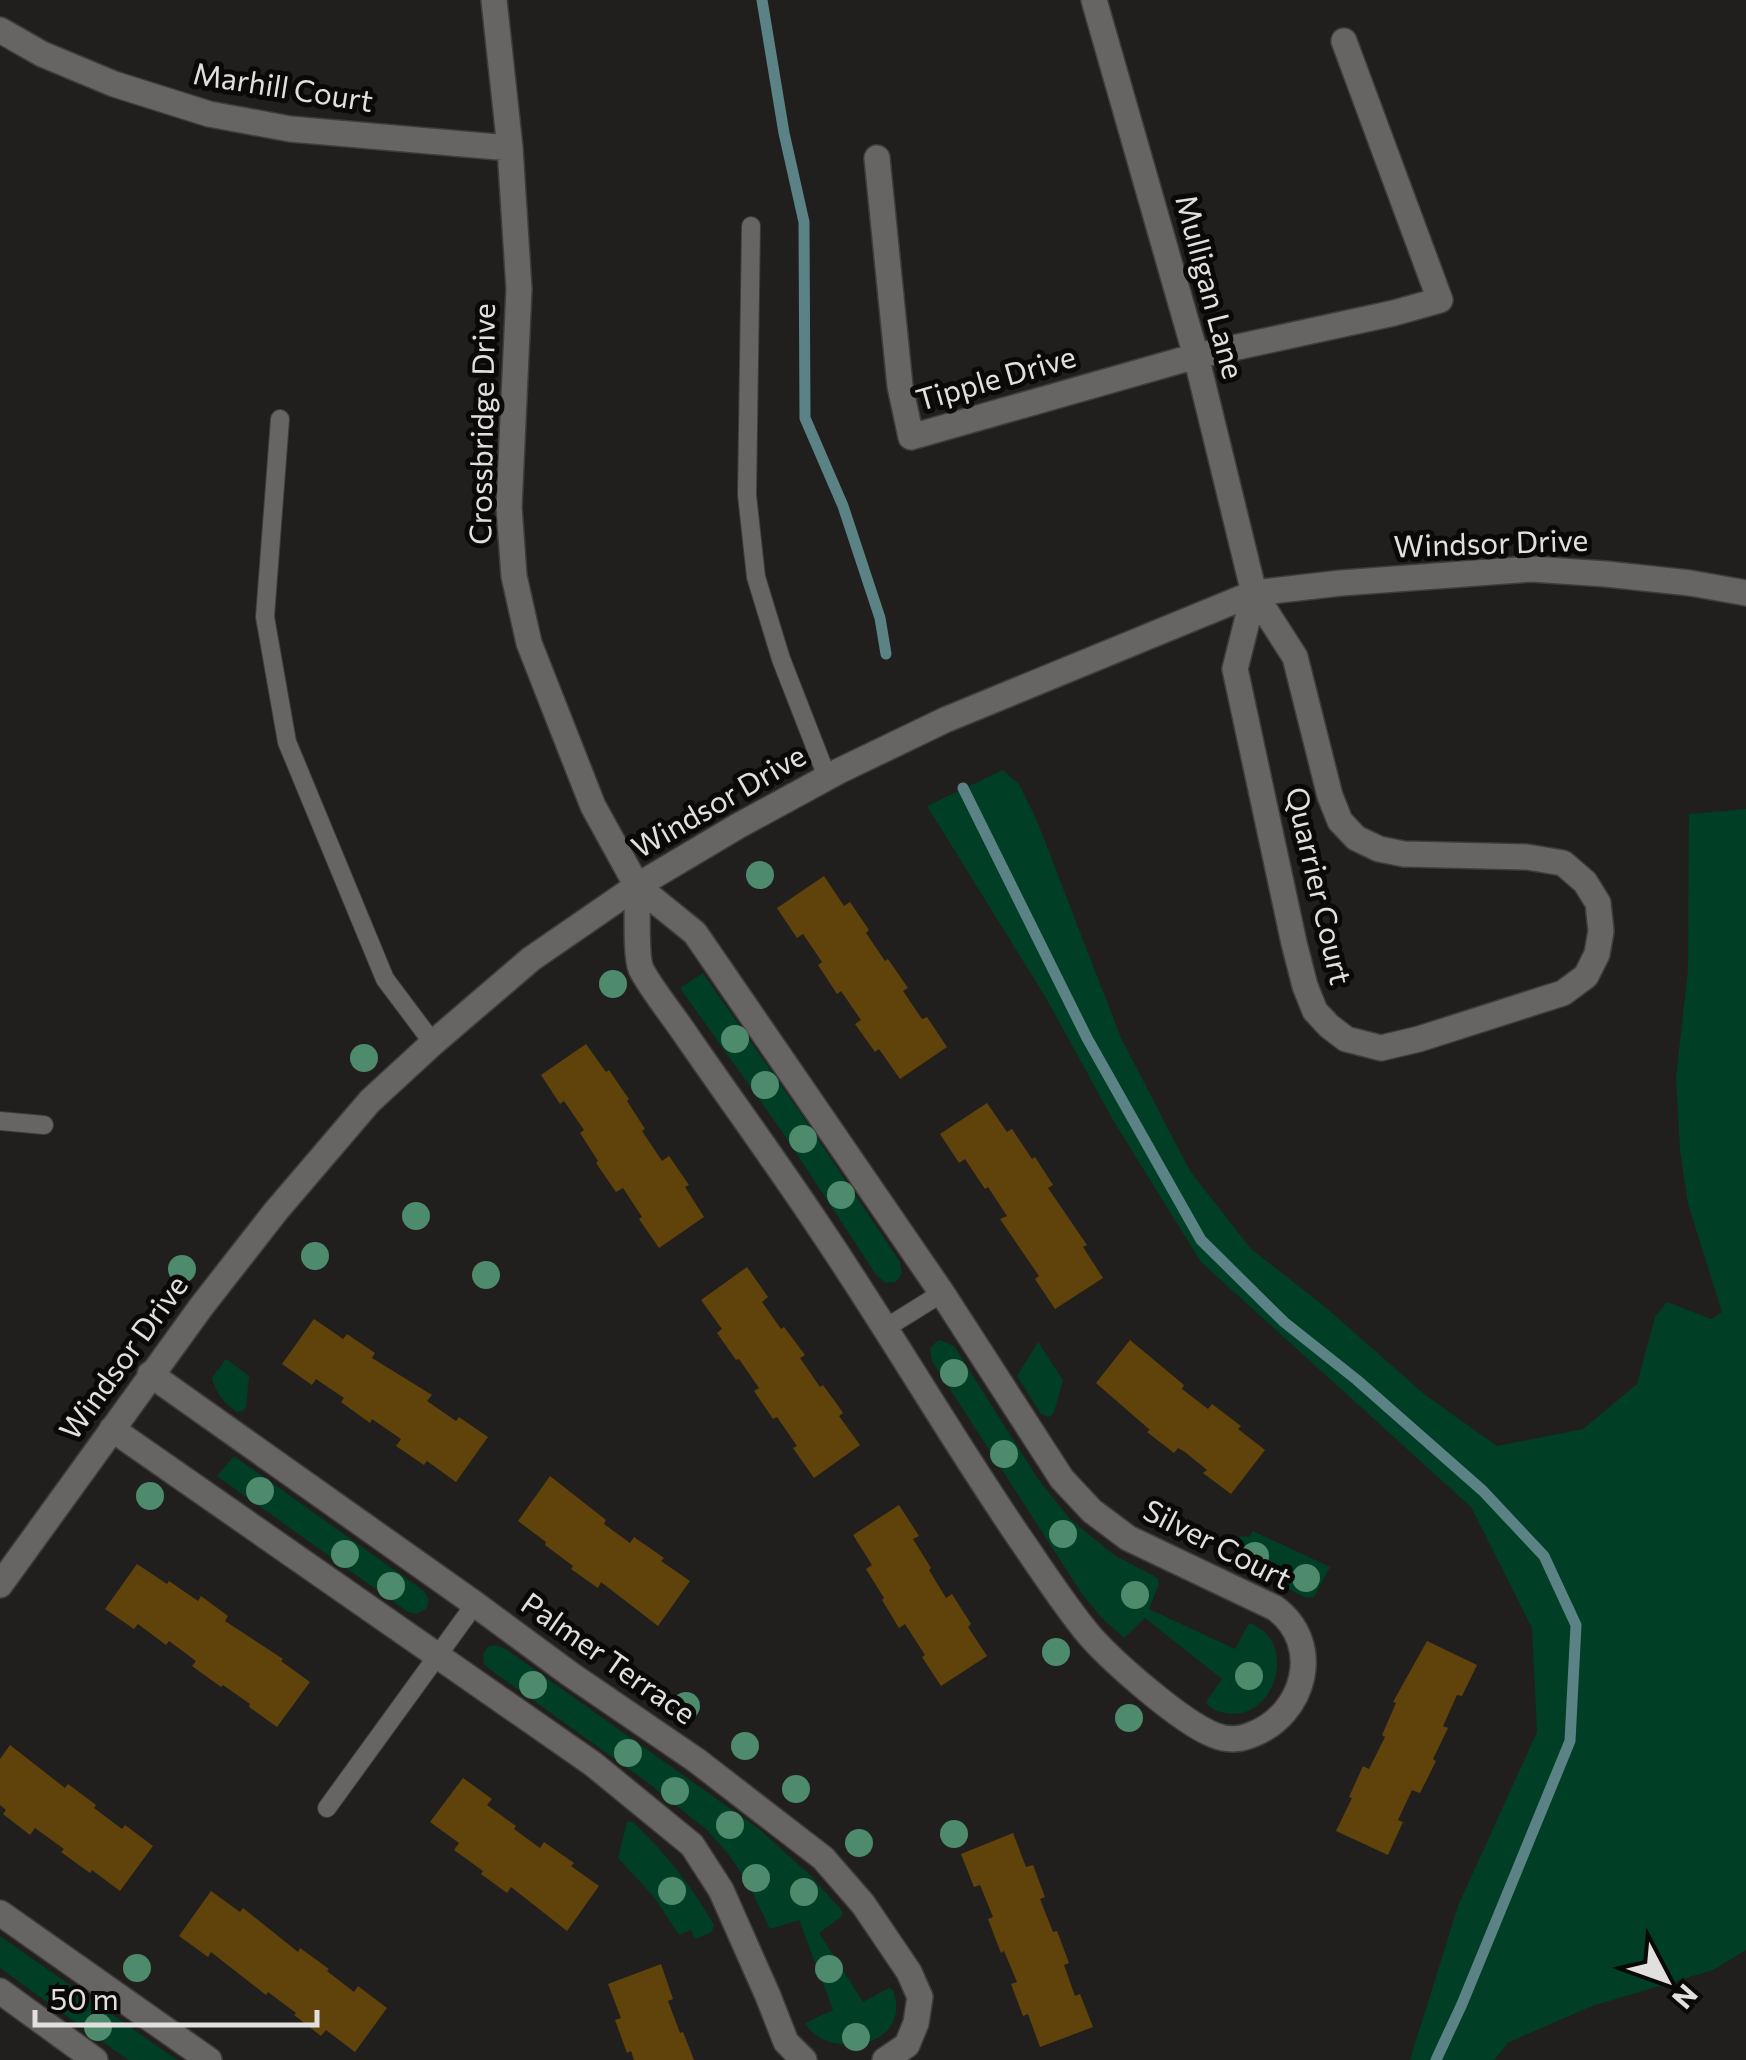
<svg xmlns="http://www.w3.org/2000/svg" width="1746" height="2060" font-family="Commissioner,sans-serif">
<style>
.green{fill:#003e26}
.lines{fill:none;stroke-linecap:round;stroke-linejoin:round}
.stream{stroke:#5b8385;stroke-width:11}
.building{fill:#60420b}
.service-casing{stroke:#3e3d3b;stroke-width:20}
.minor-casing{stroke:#3e3d3b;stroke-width:28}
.tertiary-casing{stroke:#3e3d3b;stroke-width:28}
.service{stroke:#676563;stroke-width:18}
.minor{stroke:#676563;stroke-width:25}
.tertiary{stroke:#676563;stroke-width:25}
.tree{fill:#4e8a6c}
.labels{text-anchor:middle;stroke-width:10;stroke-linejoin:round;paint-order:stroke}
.street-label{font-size:30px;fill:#e1e0df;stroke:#0a0908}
</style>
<rect width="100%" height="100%" fill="#211f1d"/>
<!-- green -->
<path class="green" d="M 1003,770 L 1019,784 L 1037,821 L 1121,1038 L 1190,1171 L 1251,1249 L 1323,1305 L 1424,1394 L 1497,1446 L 1583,1429 L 1637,1384 L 1655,1317 L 1667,1302 L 1711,1319 L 1722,1312 L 1688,1204 L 1680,1150 L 1676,1077 L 1688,970 L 1689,814 L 1746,809 L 1746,1950 L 1713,1970 L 1592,2006 L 1509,2042 L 1494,2060 L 1410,2060 L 1458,1906 L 1537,1732 L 1532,1628 L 1471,1507 L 1201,1262 L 1113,1120 L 1046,998 L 927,806 Z
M 703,973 L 803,1117 L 900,1262 L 902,1273 L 896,1282 L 886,1283 L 877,1276 L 781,1130 L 680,988 Z
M 940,1340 L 954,1346 L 1038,1479 L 1070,1519 L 1114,1555 L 1158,1578 L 1159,1584 L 1149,1609 L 1235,1649 L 1249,1623 C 1301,1641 1274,1723 1225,1713 C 1216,1711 1211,1709 1206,1702 L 1222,1679 L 1145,1618 L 1124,1638 L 1101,1617 L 1082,1594 L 932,1361 L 930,1349 L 936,1342 Z
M 1038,1342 L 1063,1380 L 1054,1412 L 1050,1417 L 1041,1414 L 1017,1376 Z
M 226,1359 L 249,1376 L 246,1407 L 242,1411 L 237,1412 C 224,1403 216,1393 212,1378 Z
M 234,1456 L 424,1591 L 429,1600 L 426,1609 L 416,1614 L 408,1612 L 217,1476 Z
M 1253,1531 L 1330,1567 L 1314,1597 L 1307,1598 L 1236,1564 L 1235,1558 L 1240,1536 L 1249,1537 Z
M 494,1645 L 504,1648 L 759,1829 L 809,1874 L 843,1912 L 841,1917 L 819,1933 L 863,2002 L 889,1988 L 893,1990 C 914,2050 825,2060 805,2023 L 833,2010 L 799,1920 L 770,1929 L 748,1883 L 729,1855 L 707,1830 L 647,1782 L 488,1668 L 484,1664 L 483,1654 L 489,1646 Z
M 627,1822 L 633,1822 C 665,1852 692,1887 714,1925 L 712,1932 L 695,1939 L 691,1930 L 679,1935 L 654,1897 L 618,1858 Z
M 0,1936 L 177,2060 L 128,2060 L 0,1968 Z"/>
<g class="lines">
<!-- stream -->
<path class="stream" d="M 762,0 L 784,133 L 804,222 L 805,418 L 843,506 L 880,618 L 886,654
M 963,788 L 1087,1038 L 1201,1240 L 1284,1322 L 1357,1380 L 1483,1491 L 1544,1556 L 1576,1625 L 1570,1741 L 1462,2004 L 1436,2060"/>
</g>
<!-- building -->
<path class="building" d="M 824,876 L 844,906 L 850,902 L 869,930 L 866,933 L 885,961 L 888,959 L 908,988 L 903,991 L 922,1019 L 927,1017 L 947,1047 L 900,1079 L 879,1049 L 875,1052 L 855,1024 L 861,1020 L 841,991 L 837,994 L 818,965 L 822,962 L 803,934 L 797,938 L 777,908 Z
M 586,1044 L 606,1072 L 609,1070 L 624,1092 L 629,1099 L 627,1101 L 645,1129 L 642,1131 L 662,1161 L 669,1156 L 689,1185 L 685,1187 L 704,1217 L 659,1248 L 639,1219 L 642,1217 L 623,1188 L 616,1192 L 596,1163 L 598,1161 L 580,1133 L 584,1130 L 564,1101 L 560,1104 L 541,1075 Z
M 987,1103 L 1007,1132 L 1012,1129 L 1032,1159 L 1035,1157 L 1053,1185 L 1048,1188 L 1087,1245 L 1083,1247 L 1103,1278 L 1055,1309 L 1035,1279 L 1039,1276 L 1000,1219 L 1007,1216 L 988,1187 L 985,1189 L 965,1159 L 959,1163 L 940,1134 Z
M 747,1267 L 768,1297 L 762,1302 L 781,1329 L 784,1327 L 805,1355 L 800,1358 L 820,1387 L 823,1385 L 839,1407 L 843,1413 L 839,1416 L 860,1445 L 814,1478 L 793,1448 L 797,1446 L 777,1417 L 773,1419 L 754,1391 L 759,1388 L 739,1359 L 736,1360 L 717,1333 L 722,1329 L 701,1300 Z
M 314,1319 L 343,1339 L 347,1334 L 375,1353 L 372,1358 L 432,1395 L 427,1401 L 456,1421 L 459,1417 L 488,1437 L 456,1482 L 427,1461 L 424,1465 L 396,1446 L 401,1439 L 372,1419 L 370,1423 L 341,1402 L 344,1398 L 316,1379 L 312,1385 L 282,1364 Z
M 1130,1340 L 1184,1385 L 1182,1389 L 1208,1409 L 1212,1404 L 1241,1426 L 1238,1429 L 1265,1450 L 1231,1494 L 1203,1473 L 1207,1470 L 1185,1452 L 1178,1448 L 1174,1453 L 1147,1432 L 1150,1430 L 1096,1383 Z
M 550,1476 L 606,1520 L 604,1524 L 630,1543 L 634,1537 L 664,1558 L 661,1561 L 690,1581 L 658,1626 L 601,1582 L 598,1588 L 571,1569 L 573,1566 L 545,1545 L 546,1542 L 518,1521 Z
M 899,1505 L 919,1536 L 913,1539 L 931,1568 L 929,1570 L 946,1598 L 952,1594 L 971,1624 L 968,1627 L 987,1656 L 941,1686 L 922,1657 L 925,1655 L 905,1624 L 899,1628 L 882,1600 L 884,1598 L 866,1569 L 872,1565 L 853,1535 Z
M 137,1564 L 167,1584 L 169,1581 L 198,1601 L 201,1596 L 228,1616 L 225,1621 L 283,1659 L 281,1661 L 310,1682 L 277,1727 L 249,1707 L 250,1704 L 223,1685 L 221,1687 L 192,1666 L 196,1661 L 169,1641 L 166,1645 L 138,1624 L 134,1629 L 105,1609 Z
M 1427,1641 L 1477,1665 L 1462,1696 L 1457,1695 L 1443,1726 L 1448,1728 L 1433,1759 L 1436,1761 L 1420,1793 L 1412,1790 L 1398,1820 L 1403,1822 L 1388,1855 L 1336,1831 L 1352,1798 L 1349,1797 L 1363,1766 L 1369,1769 L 1385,1737 L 1382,1735 L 1396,1703 L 1393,1702 Z
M 10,1745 L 65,1788 L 68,1784 L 96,1805 L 94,1808 L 122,1829 L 125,1825 L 153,1846 L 120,1891 L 92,1870 L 90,1873 L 61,1852 L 64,1849 L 35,1828 L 30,1835 L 3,1814 L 6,1810 L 0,1805 L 0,1759 Z
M 463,1778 L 492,1799 L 487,1805 L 516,1826 L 514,1829 L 540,1848 L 544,1842 L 574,1863 L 571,1866 L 599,1886 L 567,1931 L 511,1887 L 507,1893 L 481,1874 L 483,1871 L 454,1850 L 459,1843 L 430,1822 Z
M 1013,1833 L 1026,1867 L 1033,1865 L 1045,1897 L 1040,1899 L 1053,1932 L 1057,1931 L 1069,1963 L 1064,1965 L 1075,1996 L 1080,1994 L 1093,2027 L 1040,2047 L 1028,2014 L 1023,2016 L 1011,1984 L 1017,1982 L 1004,1951 L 1001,1953 L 988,1919 L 993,1917 L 980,1885 L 974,1887 L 961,1854 Z
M 211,1891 L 240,1912 L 243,1908 L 298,1952 L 300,1948 L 329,1969 L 327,1971 L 354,1992 L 358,1986 L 387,2008 L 355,2052 L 326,2030 L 321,2036 L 294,2015 L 296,2013 L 268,1992 L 266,1995 L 211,1952 L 208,1957 L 179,1936 Z
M 661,1964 L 673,1999 L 668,2001 L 680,2033 L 683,2032 L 694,2060 L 634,2060 L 631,2051 L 627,2053 L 615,2020 L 621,2018 L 608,1984 Z"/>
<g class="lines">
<!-- service casing -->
<g class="service-casing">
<path id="service" d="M 751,226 L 747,495 L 756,577 L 781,659 L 827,777
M 280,419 L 265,617 L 287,742 L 385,979 L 433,1043
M 0,1121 L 44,1125
M 884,1329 L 942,1293
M 327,1808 L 475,1604"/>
</g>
<!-- minor casing -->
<g class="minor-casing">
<path id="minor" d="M 494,0 L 510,148 L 519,289 L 509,507 L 514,576 L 529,643 L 593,806 L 637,886 L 695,933 L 942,1293 L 1062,1479 L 1092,1511 L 1128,1538 L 1275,1608 C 1324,1644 1305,1715 1251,1735 C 1239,1740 1226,1740 1214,1735 C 1181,1722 1114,1663 1090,1636 C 1064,1605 1042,1570 1019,1537 C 951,1437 890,1332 822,1231 C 779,1166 733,1103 688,1038 C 675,1018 651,989 641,969 C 635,955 638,904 637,886
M 1094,0 L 1196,356 L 1254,593 L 1295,657 L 1330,796 L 1340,821 L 1356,838 L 1379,849 L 1404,854 L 1527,857 L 1563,863 L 1585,882 L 1598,903 L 1601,931 L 1597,954 L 1586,976 L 1563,993 L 1419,1039 L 1381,1048 L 1346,1039 L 1329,1026 L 1315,1011 L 1305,986 L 1294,943 L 1235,669 L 1254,593
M 0,30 L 42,54 L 114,84 L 209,114 L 290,129 L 510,148
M 877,158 L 900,386 L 911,437 L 1196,356 L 1394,313 L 1440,300 L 1344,41
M 150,1374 L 475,1604 L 570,1674 L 696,1760 L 823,1858 L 863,1904 L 909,1972 L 920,1997 L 916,2023 L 907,2045 L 885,2060
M 112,1429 L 593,1764 L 692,1845 L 721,1890 L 768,1996 L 786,2042 L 804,2060
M 0,1913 L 209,2060
M 0,1991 L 95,2060"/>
</g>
<!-- tertiary casing -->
<g class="tertiary-casing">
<path id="tertiary" d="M 0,1585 L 201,1307 L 276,1211 L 370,1101 L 433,1043 L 531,959 L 637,886 L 738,826 L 839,771 L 945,720 L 1254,593 L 1341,583 L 1531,569 L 1606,574 L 1690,583 L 1746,593"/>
</g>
<!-- service -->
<use href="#service" class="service"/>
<!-- minor -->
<use href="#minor" class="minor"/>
<!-- tertiary -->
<use href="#tertiary" class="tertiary"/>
</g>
<!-- trees -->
<g class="tree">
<circle cx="760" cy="875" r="14"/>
<circle cx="613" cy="984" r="14"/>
<circle cx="735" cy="1039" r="14"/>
<circle cx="364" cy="1058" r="14"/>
<circle cx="765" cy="1085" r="14"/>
<circle cx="803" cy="1139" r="14"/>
<circle cx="841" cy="1195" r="14"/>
<circle cx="416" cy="1216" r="14"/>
<circle cx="315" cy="1256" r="14"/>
<circle cx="182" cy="1269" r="14"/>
<circle cx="486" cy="1275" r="14"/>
<circle cx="954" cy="1373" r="14"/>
<circle cx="1004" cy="1454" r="14"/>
<circle cx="260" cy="1491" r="14"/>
<circle cx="150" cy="1496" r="14"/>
<circle cx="1063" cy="1534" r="14"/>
<circle cx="345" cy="1554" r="14"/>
<circle cx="1255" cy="1556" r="14"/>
<circle cx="1306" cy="1578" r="14"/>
<circle cx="391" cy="1586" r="14"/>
<circle cx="1135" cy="1595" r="14"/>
<circle cx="1056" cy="1652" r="14"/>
<circle cx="1249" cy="1676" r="14"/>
<circle cx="533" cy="1685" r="14"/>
<circle cx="686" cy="1706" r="14"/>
<circle cx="1129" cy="1718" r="14"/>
<circle cx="745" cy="1746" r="14"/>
<circle cx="628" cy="1753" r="14"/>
<circle cx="796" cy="1789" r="14"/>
<circle cx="675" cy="1791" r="14"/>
<circle cx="730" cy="1825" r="14"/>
<circle cx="954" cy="1834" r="14"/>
<circle cx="859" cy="1843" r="14"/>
<circle cx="756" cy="1878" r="14"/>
<circle cx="672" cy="1891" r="14"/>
<circle cx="804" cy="1892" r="14"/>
<circle cx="137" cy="1968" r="14"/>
<circle cx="829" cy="1969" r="14"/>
<circle cx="98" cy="2027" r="14"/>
<circle cx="856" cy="2037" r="14"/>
</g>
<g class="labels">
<!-- street labels -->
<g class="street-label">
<text transform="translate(283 88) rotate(9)" y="10">Marhill Court</text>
<text transform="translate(1209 287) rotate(75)" y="10">Mulligan Lane</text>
<text transform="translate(996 379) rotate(-16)" y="10">Tipple Drive</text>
<text transform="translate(483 424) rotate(-89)" y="10">Crossbridge Drive</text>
<text transform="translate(1491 544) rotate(-2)" y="10">Windsor Drive</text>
<text transform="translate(719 802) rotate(-30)" y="10">Windsor Drive</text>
<text transform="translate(1318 886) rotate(77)" y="10">Quarrier Court</text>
<text transform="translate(124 1358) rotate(-54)" y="10">Windsor Drive</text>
<text transform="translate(1217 1545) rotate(27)" y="10">Silver Court</text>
<text transform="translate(608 1659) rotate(35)" y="10">Palmer Terrace</text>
</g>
</g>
<!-- north arrow -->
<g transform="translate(1666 1980) rotate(131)" stroke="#0a0908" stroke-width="8" paint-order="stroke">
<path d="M0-8L18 38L0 25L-18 38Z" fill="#e1e0df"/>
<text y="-15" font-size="28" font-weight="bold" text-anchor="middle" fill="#e1e0df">N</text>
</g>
<!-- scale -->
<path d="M35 2010v15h282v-15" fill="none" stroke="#e1e0df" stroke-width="5"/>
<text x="50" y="2010" font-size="30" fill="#e1e0df" stroke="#0a0908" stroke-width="8" paint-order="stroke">50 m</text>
</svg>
